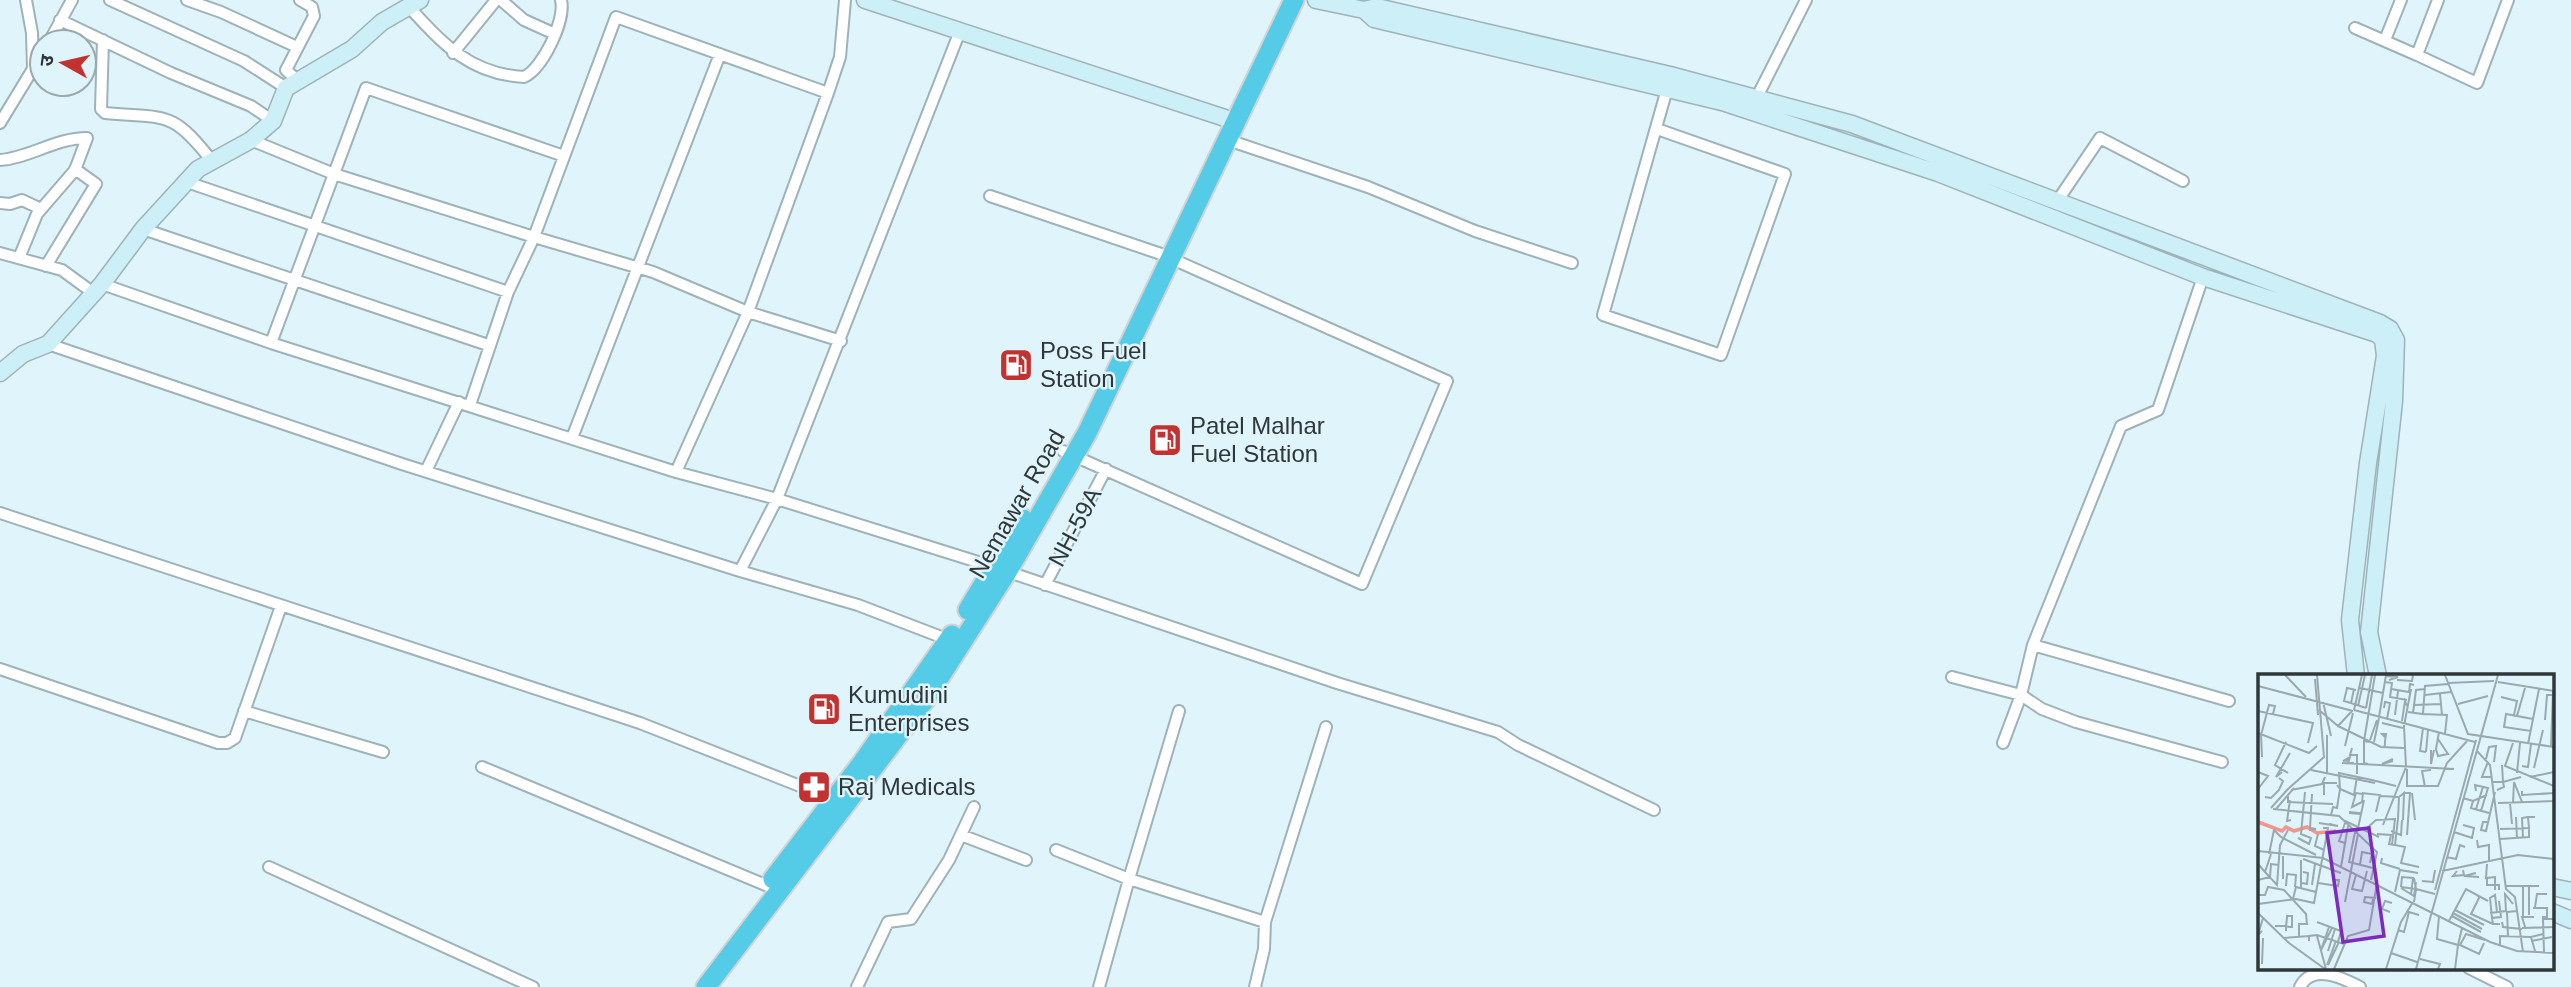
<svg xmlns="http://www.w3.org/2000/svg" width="2571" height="987" font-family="Helvetica,'Noto Sans Devanagari',sans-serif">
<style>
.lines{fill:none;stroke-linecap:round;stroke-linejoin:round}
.street-casing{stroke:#9eb3b8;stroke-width:14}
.secondary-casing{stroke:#9eb3b8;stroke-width:19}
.highway-casing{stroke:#d1d3d4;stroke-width:23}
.street{stroke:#fff;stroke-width:10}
.secondary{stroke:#cceff8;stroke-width:16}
.highway{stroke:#54cbe7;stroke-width:19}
.labels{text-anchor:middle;stroke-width:5;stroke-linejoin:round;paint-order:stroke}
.poi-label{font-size:24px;fill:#2f373a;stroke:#e0f5fb;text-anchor:start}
.street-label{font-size:24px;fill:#2f373a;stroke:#e0f5fb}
.inset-river{fill:none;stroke:#f3958c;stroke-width:3.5}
.inset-road{fill:none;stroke:#99a9ae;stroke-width:2}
.view{fill:#7b2cbf;fill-opacity:0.15;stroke:#7b2cbf;stroke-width:3.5}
.inset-edge{fill:none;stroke:#2f373a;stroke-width:3.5}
</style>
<rect width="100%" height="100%" fill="#e0f5fb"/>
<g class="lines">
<!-- street casing -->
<g class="street-casing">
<path id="street" d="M 26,0 L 32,33 L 33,68
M 110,0 L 244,61 L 286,88
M 187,0 L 221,12 L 297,47
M 501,0 L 524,20 L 555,34
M 409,7 C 443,44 470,74 524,77 C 543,68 566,20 561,0
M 60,20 L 171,73 L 251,106 L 273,121
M 2355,28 L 2417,55 L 2438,0
M 103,40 L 101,109 L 105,113 C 167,119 171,109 212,161
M 2385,40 L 2401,0
M 49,42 L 72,0
M 453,53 L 496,0
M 2417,55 L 2477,83 L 2508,0
M 298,81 L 286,70 L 314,16 L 312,7 L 300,0
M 828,93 L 616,17 L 534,237 L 653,272 L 748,312 L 841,341
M 1757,97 L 1806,0
M 0,123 L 42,54
M 1657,129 L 1785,174 L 1721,355 L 1603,315 L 1669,82
M 251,140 L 334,174 L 534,237 L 508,292 L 470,405
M 1228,140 L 1368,187 L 1475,231 L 1572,263
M 0,160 C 30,158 55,138 87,138 L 75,170 L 37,214 L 19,258
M 187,182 L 508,292
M 990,196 L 1161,254 L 1447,381 L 1362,584 L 1063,451
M 2058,200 L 2100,138 L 2183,181
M 0,203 L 10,204 L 22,200 L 41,209
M 143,229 L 488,345
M 0,253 L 62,270 L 92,292
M 46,266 L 96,184 L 75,169
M 102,284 L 271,343 L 676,472 L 777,499 L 994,567 L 1337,683 L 1498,732 L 1518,745 L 1654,810
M 271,343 L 366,88 L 564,156
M 48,344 L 402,464 L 740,571 L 777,499 L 960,31
M 572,438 L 720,54
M 426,471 L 459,402
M 676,472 L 748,312 L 828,93 L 840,57 L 845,0
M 0,513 L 640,723 L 833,799
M 740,571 L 858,605 L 949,640
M 1045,585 L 1106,469
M 2033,645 L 2229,701
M 0,669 L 218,743 L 227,743 L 235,738 L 281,606
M 1952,677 L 2021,695 L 2042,709 L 2076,722 L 2222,762
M 244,711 L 383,752
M 2003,743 L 2021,695 L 2033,645 L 2121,426 L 2158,410 L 2203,277
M 482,767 L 768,886
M 961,835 L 1026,860
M 1056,850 L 1129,879 L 1179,711
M 269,867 L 533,987
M 1265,922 L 1326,727
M 2469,968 L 2507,987
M 857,987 L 888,922 L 911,919 L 949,860 L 974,807
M 1099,987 L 1129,879 L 1265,922 L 1264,949 L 1255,987
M 2300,987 C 2312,963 2343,978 2360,987"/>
</g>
<!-- secondary casing -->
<g class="secondary-casing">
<path id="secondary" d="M 865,0 L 1225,118
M 1316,0 L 1364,10 L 1377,7 L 1670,75 L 1852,124 L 2380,323 L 2390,329 L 2396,340 L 2394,401 L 2369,632 L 2378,676
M 1364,10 L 1374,19 L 1722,102 L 1938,173 L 2203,277 L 2377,334 L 2383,339 L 2385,356 L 2368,463 L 2350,620 L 2356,676
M 0,373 L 23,354 L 48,344 L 102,284 L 143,229 L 198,169 L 251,140 L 273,121 L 286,88 L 352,49 L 382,22 L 420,0
M 2552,887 L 2571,891
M 2552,912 L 2571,920"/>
</g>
<!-- highway casing -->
<g class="highway-casing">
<path id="highway" d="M 968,610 L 1023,519
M 773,879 L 862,763 L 952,635
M 706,987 L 925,700 L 1007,572 L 1087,433 L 1294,0"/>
</g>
<!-- street -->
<use href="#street" class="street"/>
<!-- secondary -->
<use href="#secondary" class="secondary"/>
<!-- highway -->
<use href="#highway" class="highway"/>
</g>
<!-- icons -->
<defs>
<g id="fuel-square" transform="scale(1.75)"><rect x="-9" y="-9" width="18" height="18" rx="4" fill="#c13231" stroke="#e0f5fb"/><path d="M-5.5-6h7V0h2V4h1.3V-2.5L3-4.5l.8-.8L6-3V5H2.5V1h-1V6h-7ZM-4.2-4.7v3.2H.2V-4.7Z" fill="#fff"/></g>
<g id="pharmacy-square" transform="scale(1.75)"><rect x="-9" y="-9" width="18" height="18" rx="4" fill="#c13231" stroke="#e0f5fb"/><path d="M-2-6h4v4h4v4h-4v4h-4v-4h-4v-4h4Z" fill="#fff"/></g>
</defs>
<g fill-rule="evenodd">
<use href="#fuel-square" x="1016" y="365"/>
<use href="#fuel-square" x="1165" y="440"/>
<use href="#fuel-square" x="824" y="709"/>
<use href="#pharmacy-square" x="814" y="787"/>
</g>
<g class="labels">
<!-- poi labels -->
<g class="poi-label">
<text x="1040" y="359">Poss Fuel<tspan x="1040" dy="28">Station</tspan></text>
<text x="1190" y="434">Patel Malhar<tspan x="1190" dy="28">Fuel Station</tspan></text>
<text x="848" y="703">Kumudini<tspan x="848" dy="28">Enterprises</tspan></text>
<text x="838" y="795">Raj Medicals</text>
</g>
<!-- street labels -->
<g class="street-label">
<text transform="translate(1017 504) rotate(-60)" y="8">Nemawar Road</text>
<text transform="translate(1075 527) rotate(-62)" y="8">NH-59A</text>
</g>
</g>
<!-- overview -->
<g transform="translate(2258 674)">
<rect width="296" height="296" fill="#e0f5fb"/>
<path class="inset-river" d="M 0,148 L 24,157 L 28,153 L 36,157 L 49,153 L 59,159 L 78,157"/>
<path class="inset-road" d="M 27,1 L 48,23M 187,1 L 210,60 L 296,73M 128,2 L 140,3 L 131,6M 57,5 L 60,41M 139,6 L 154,7 L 155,1M 127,8 L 134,9 L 132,23 L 149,26M 240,8 L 296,17M 190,9 L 236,7M 0,12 L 95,37M 102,14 L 125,19M 96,15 L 93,29 L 108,34M 133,15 L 151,18 L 152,10 L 156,11M 182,20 L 184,41M 167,21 L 193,18M 243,23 L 259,27 L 256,41M 65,28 L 73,62M 93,29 L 86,27 L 89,14 L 98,16M 200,30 L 230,22M 156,31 L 183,30M 100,32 L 107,1M 108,34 L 114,1M 126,34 L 127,28 L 132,29 L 129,45M 61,36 L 80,52 L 94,37M 96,36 L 104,1M 96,36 L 217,68M 0,37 L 55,49 L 50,69M 150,38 L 165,40 L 167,12 L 190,10M 155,39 L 158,16 L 167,15M 165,40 L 189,41 L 187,60M 137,41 L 140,17M 259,42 L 267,14M 121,43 L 128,1M 287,46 L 289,21 L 295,21M 144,47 L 147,27 L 149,32M 124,49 L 145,54M 80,52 L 123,73 L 146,74M 165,54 L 162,77 L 168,78M 273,57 L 246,53 L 248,40 L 275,45M 0,59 L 51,79 L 59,72M 3,60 L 4,83M 3,61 L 11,31 L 17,32 L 15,40M 69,61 L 69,99M 180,65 L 190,80 L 180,82 L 178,75 L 181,58M 112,66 L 119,46M 106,67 L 106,89 L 110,90M 28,68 L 17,91 L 30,99M 111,68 L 106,67 L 117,1M 116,68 L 121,44M 255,69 L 247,92 L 296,112M 270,70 L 281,15M 87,72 L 95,39M 293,72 L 295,17M 94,74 L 92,81 L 99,81 L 99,100M 126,74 L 127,70 L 127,67 L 128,60 L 124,60 L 128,64M 173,76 L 173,90 L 176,76M 219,77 L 232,91 L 248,215 L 257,223 L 265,278M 168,78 L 170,56M 228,85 L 231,73 L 238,72 L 236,88M 91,86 L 85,87 L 92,83 L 90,89 L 96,89M 135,87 L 124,90 L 135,85M 230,88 L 224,103 L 233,103M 84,89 L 196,95M 264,92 L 270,93 L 273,70M 276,94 L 285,56M 149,95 L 149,112 L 180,112 L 189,89 L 209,67M 53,96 L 117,109M 0,98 L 10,102 L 0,115M 24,98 L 18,103 L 32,79M 259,99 L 262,69M 99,103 L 96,121 L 82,115 L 81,99 L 95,102 L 114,106 L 138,112M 272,103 L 296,98M 234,108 L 245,108 L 244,91M 167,113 L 164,97 L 173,96M 30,115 L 66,83 L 59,1M 33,116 L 64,110 L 67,103M 239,116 L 246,113 L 245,108 L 263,103M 218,117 L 217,111 L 230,114 L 223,137M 264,117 L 264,121 L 296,119 L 296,127M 104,119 L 122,121 L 118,138M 146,119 L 152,119 L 149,161M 154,119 L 157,146M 105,120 L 98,119 L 94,133 L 104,128 L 105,119M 66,121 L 66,109 L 79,109M 30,122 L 30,128 L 75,130M 122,122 L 141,123 L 140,145M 7,123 L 13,124 L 21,116 L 25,107 L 21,104M 141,123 L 146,119 L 145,146M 205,124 L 215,127 L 229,121M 32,126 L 29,147 L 33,146M 215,127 L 213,134 L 231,139M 240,129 L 296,127M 252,129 L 254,150M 255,129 L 256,108 L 264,128M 13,134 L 30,115M 15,135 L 81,142 L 119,178 L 113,206M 18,135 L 36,114M 218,135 L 225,113M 101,138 L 101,140 L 92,139 L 92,138 L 101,139 L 103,139M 73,141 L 75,133 L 79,134 L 82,115 L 79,111M 258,143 L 259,164M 140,145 L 137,171 L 147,173 L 143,189 L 161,193M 85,146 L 121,163M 229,148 L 225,148 L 223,156 L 228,157 L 237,118M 61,149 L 80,152 L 71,150M 87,149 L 81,167 L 87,169M 125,151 L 148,93 L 146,52 L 153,15M 108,155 L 118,146 L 137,145 L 134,171M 242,155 L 271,154 L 270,143 L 277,143M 51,156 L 58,155 L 52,154 L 54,120M 133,157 L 143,161 L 144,146M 97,158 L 91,188 L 115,194M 196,158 L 214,164 L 216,154 L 205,151M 99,159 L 106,126M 60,160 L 57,172 L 66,176M 119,160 L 133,161 L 131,170 L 136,171M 23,163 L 58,181M 40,164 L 51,170 L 53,164 L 43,160 L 47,118M 265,164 L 264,144 L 270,143M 242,165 L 271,163 L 271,154M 219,166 L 220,173 L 231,171 L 231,187M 0,177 L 65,184 L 232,268 L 259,277 L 296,279M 11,180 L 16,156 L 23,163M 25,182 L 25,205M 189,183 L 198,185 L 202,171 L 207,173M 124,184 L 123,189 L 142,195M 45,185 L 83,199M 0,190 L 7,198 L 13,180M 229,190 L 228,204 L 237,203 L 237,216M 102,191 L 104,178 L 114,180 L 112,189M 83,193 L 90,152M 184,197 L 260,181 L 296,185M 199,197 L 195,202 L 206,201 L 205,196M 7,198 L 19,211 L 22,171 L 30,156M 218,199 L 206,202 L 221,203M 98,201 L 94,215 L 104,217 L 109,197M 229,204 L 229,211 L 241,211 L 241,216M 0,206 L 12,203 L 13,190 L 21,191M 164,207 L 175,208 L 177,196M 44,209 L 49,210 L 50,199 L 45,198M 60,209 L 80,212 L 81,206 L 75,206M 54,211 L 57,190M 28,212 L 29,200 L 38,201 L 37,213M 248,212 L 281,212M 265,212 L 265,242M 143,213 L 144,203 L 155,204 L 153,220M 143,213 L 158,215 L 156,204M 271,213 L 271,241M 143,214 L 156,222 L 158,208M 43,215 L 43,186M 177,216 L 218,66M 137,218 L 142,196 L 160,199M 0,221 L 7,221 L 10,213 L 26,216 L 48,240 L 49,250 L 41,250 L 41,262M 222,222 L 213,240 L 235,250M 35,225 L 38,213 L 58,218M 115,225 L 114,230 L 106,228 L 107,223 L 118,224M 241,227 L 243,243 L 234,244 L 235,250 L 242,250M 87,228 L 100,160M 156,228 L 158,215 L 177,220M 0,230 L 38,225 L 56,229 L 70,154 L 65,154M 277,233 L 279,220 L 289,220M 275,234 L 289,234 L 289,243 L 284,243M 197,236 L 226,251M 132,238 L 124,235 L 127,227 L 134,229M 0,239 L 31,269 L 67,295M 195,239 L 224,255M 232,239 L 248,237 L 247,220 L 255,230M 181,242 L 179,265 L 200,271 L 204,254M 194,242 L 223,258M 234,244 L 232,224 L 237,221 L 239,238M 191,247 L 208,215 L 230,227M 59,248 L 83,257 L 80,268M 244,248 L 245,253 L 264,255M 17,252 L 28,252 L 31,253 L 34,253 L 34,242 L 29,242 L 29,244 L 28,252 L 28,257M 267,253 L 264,243 L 276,243M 264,254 L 296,253M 140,256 L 146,258 L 151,238 L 161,241M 4,257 L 0,261 L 5,244M 59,262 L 68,295M 250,262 L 249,238 L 259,237M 26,264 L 51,262M 51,267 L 51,262 L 59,261 L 86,270M 273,267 L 294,263M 226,269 L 221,280 L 202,271 L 208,260 L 227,266M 242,271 L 242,262 L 273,263M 63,276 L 74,254M 63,276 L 71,253M 70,277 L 77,255M 277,277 L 273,263 L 285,260M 286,278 L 285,245 L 296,245M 133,279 L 159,288M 162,285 L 182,290 L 180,295M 4,290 L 5,264M 69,291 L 78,267M 70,291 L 81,268M 76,295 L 90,262 L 111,256 L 119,209M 128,295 L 143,248 L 155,228M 158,295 L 240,1M 197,295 L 200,271"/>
<path class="view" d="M 111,154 L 126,262 L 85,268 L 69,159 Z"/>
<rect width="296" height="296" class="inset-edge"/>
</g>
<!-- north arrow -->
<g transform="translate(63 63) rotate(278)"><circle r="33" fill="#e0f5fb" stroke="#99a9ae" stroke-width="2"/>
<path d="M0-5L12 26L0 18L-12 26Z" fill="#c13231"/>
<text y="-10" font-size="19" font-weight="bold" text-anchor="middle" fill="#2f373a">उ</text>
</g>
</svg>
